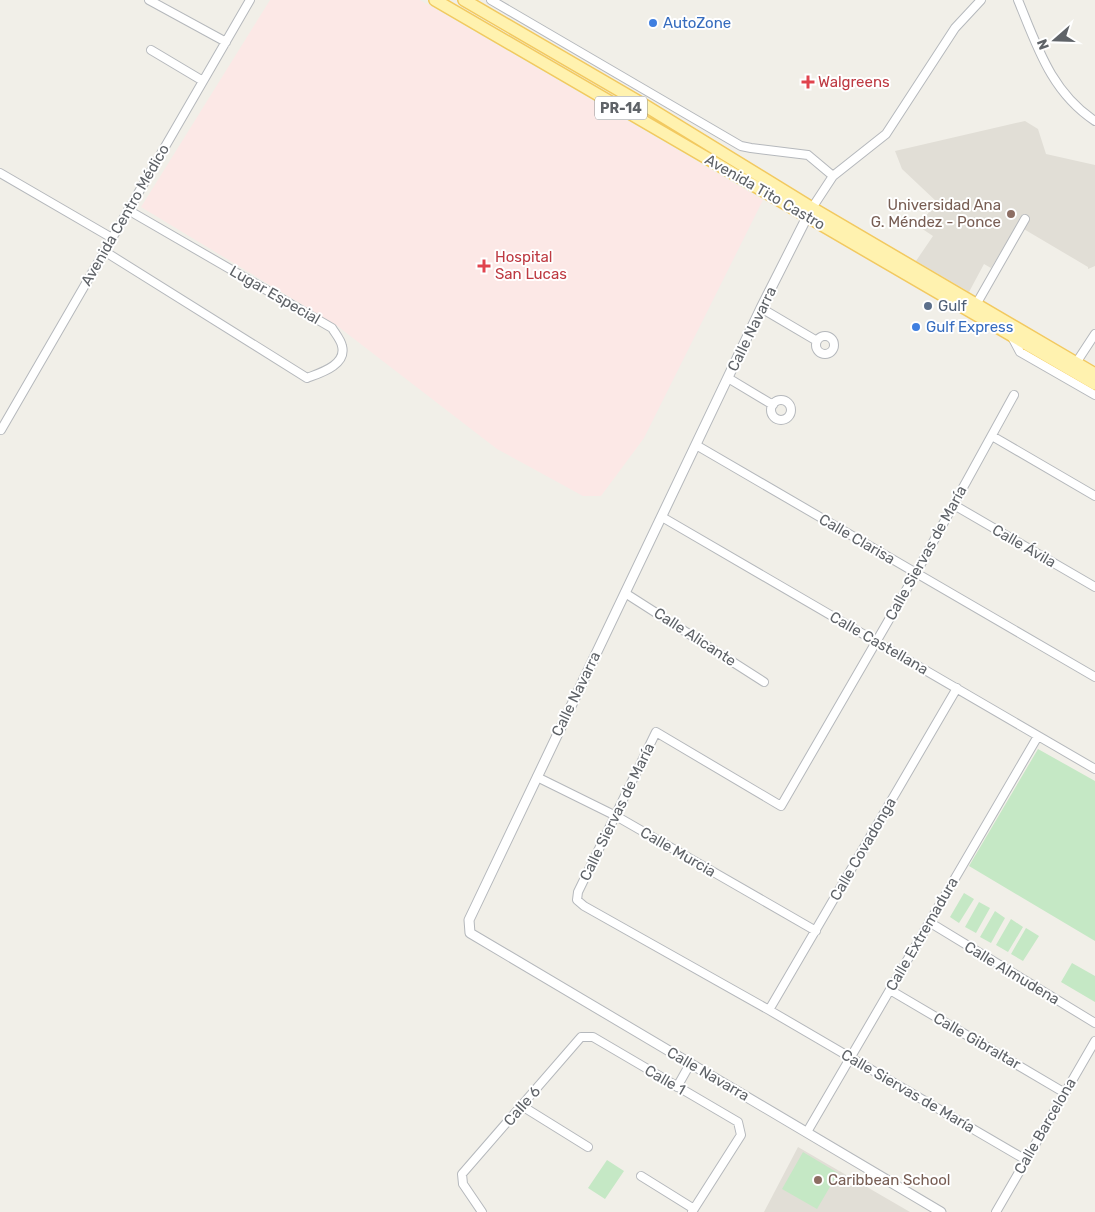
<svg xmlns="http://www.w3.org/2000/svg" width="1095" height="1212" font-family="Rubik,sans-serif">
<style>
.education{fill:#e1ded6}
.medical{fill:#fce8e6}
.green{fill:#c5e8c5}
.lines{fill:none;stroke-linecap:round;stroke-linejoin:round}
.minor-casing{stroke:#b5b8bc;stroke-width:10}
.tertiary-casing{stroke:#b5b8bc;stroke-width:11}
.primary-casing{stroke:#f2c960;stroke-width:14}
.minor{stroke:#fff;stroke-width:8}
.tertiary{stroke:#fff;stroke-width:9}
.primary{stroke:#fff2af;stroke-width:11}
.shop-dot{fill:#3f7fe0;stroke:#fff;stroke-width:2}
.health-dot{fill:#e0444e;stroke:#fff;stroke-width:2}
.education-dot{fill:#8d6e63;stroke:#fff;stroke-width:2}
.service-dot{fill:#5c6f8a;stroke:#fff;stroke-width:2}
.labels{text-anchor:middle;stroke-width:4;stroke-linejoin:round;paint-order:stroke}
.shield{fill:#fff;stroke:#8f9295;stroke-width:1}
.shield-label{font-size:14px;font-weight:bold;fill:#5f6368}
.shop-label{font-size:15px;fill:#366cbe;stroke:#fff;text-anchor:start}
.health-label{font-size:15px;fill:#be3a42;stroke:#fff;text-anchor:start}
.street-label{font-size:15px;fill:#5f6368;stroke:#fff}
.education-label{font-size:15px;fill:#785e54;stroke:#fff;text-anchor:end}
.service-label{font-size:15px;fill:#4e5e75;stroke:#fff;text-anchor:start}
</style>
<rect width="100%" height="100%" fill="#f1efe8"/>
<!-- education -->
<path class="education" d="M 1025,121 L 1038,129 L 1046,154 L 1095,165 L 1095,266 L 1088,269 L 1088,267 L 1017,225 L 991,268 L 984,264 L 969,292 L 916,261 L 933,236 L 918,226 L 937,202 L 902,169 L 895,151 Z
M 798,1147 L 910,1212 L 764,1212 Z"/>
<!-- medical -->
<path class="medical" d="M 270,0 L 420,0 L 763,200 L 644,438 L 601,496 L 583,496 L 497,449 L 336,325 L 141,207 Z"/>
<!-- green -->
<path class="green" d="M 1038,749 L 1095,781 L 1095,941 L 969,866 Z
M 964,893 L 974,899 L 959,923 L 950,917 Z
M 979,902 L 990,908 L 976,933 L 965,927 Z
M 995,911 L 1005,918 L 991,943 L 980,937 Z
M 1011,919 L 1023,927 L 1008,952 L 996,945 Z
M 1026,928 L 1039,936 L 1023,961 L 1011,954 Z
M 1072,963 L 1095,976 L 1095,1002 L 1061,982 Z
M 803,1152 L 838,1173 L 817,1209 L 782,1189 Z
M 607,1160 L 624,1171 L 605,1199 L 588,1188 Z"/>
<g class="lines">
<!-- minor casing -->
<g class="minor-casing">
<path id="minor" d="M 149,0 L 226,42
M 491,0 L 741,146 L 751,148 L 808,155 L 833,176
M 1018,0 C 1037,46 1051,92 1095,121
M 151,50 L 203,81
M 0,173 L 112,238
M 812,208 L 833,176 L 886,134 L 955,28 L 981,0
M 104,251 L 307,378 C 320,373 347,365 342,346 C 341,340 335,333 332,328 L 128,210
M 977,303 L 1025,219
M 761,308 L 817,341
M816 345a9 9 0 1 1 18 0a9 9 0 1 1-18 0Z
M 1012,337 L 1020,352 L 1095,395
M 1074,366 L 1095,334
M 728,378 L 773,405
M 1014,395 L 916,573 L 781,806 L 656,732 L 578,892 L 577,900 L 584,906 L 769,1010 L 1026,1160
M771 410a10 10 0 1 1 20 0a10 10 0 1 1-20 0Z
M 1,430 L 250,0
M 992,436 L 1095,496
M 696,445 L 1095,677
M 954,505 L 1095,587
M 662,517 L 1095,769
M 625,593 L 764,682
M 537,777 L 616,816 L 816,931
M 929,922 L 1095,1023
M 890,990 L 1065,1093
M 769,1010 L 957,688
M 677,1087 L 690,1064
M 522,1106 L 588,1147
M 807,1132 L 1038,736
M 641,1176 L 694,1209
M 482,1212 L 463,1184 L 462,1174 L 581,1037 L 593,1037 L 738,1122 L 741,1135 L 692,1212
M 996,1212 L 1095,1041"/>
</g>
<!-- tertiary casing -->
<g class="tertiary-casing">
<path id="tertiary" d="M 810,211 L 761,308 L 469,920 L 470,933 L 941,1212"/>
</g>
<!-- primary casing -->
<g class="primary-casing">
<path id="primary" d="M 435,0 L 1095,384
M 464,0 L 641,103 L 812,208 L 1095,374"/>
</g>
<!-- minor -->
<use href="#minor" class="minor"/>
<!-- tertiary -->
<use href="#tertiary" class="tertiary"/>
<!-- primary -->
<use href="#primary" class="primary"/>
</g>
<!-- markers -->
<g class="shop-dot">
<circle cx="653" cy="23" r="5"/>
<circle cx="916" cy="327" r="5"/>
</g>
<g class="health-dot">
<path d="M805.5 74.5h5v5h5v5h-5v5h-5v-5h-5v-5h5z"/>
<path d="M481.5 258.5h5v5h5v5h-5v5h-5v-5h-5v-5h5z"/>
</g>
<g class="education-dot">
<circle cx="1011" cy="214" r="5"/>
<circle cx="818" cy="1180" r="5"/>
</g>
<circle class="service-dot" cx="928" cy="306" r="5"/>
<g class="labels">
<!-- shield labels -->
<rect class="shield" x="595" y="96.5" width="52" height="23" rx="4"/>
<g class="shield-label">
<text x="621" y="113">PR-14</text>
</g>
<!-- shop labels -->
<g class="shop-label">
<text x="663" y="28">AutoZone</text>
<text x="926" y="332">Gulf Express</text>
</g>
<!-- health labels -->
<g class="health-label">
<text x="818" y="87">Walgreens</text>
<text x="495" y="262">Hospital<tspan x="495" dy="17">San Lucas</tspan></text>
</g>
<!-- street labels -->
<g class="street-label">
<text transform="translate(765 192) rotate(30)" y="5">Avenida Tito Castro</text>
<text transform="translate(125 215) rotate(-60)" y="5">Avenida Centro Médico</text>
<text transform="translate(275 295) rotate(30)" y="5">Lugar Especial</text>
<text transform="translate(752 329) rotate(-64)" y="5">Calle Navarra</text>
<text transform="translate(857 539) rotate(30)" y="5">Calle Clarisa</text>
<text transform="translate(1024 546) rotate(30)" y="5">Calle Ávila</text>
<text transform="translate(926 553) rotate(-61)" y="5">Calle Siervas de María</text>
<text transform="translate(695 637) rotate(33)" y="5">Calle Alicante</text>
<text transform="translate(879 643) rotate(30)" y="5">Calle Castellana</text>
<text transform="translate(576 694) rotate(-64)" y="5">Calle Navarra</text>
<text transform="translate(617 812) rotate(-64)" y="5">Calle Siervas de María</text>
<text transform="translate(863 849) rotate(-60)" y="5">Calle Covadonga</text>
<text transform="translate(678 852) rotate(30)" y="5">Calle Murcia</text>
<text transform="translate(922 934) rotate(-60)" y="5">Calle Extremadura</text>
<text transform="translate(1012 973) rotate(31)" y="5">Calle Almudena</text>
<text transform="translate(977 1041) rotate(30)" y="5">Calle Gibraltar</text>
<text transform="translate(708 1074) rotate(30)" y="5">Calle Navarra</text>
<text transform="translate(665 1080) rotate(30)" y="5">Calle 1</text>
<text transform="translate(908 1091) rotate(30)" y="5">Calle Siervas de María</text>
<text transform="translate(522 1106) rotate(-49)" y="5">Calle 6</text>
<text transform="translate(1045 1126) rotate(-60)" y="5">Calle Barcelona</text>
</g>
<!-- education labels -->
<g class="education-label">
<text x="1001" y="210">Universidad Ana<tspan x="1001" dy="17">G. Méndez - Ponce</tspan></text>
<text x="828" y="1185" text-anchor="start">Caribbean School</text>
</g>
<!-- service labels -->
<g class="service-label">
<text x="938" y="311">Gulf</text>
</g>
</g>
<!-- north arrow -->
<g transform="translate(1055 40) rotate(250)" stroke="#ffffff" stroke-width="4" paint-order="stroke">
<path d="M0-4L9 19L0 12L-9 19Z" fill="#5f6368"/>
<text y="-8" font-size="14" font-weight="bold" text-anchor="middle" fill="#5f6368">N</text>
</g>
</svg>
